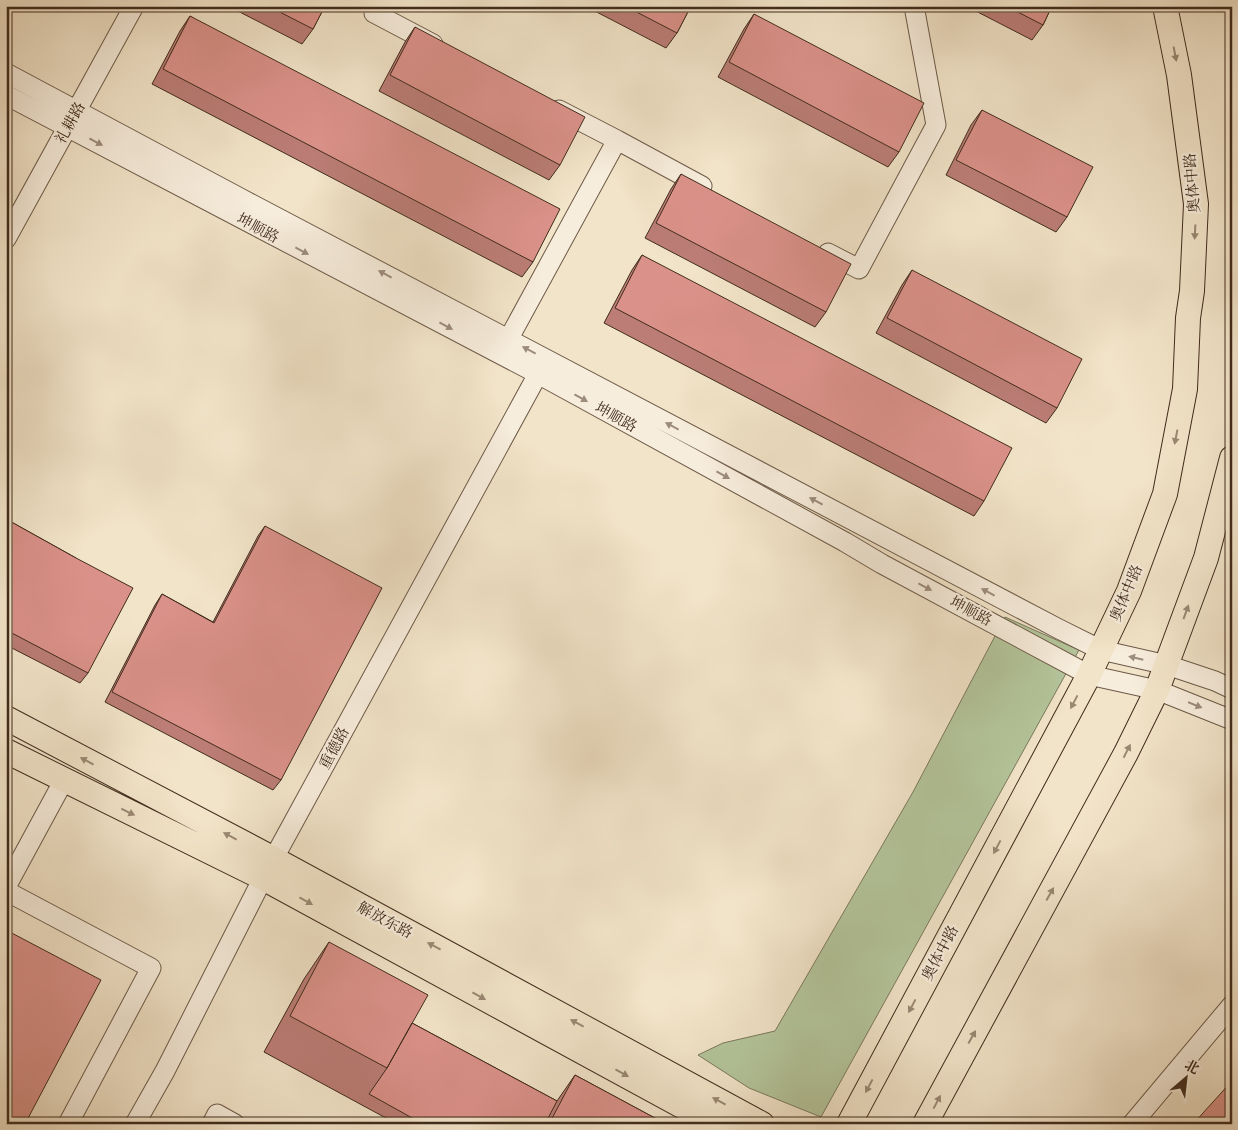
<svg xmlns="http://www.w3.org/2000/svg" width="1238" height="1130" font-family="'Old Standard TT','Noto Serif SC',serif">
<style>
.green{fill:#b4c59b;stroke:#7a785c}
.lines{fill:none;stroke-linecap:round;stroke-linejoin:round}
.minor-casing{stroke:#6d5a48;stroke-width:21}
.major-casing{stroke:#412c1d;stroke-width:26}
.minor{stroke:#f7eddc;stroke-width:19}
.major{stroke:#f2e4c9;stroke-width:24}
.wall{fill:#bb7d76;stroke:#412c1d}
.building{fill:#da9189;stroke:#412c1d}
.oneway{fill:#9a8873}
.oneway2{fill:#9c8c7c}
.labels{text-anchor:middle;stroke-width:4.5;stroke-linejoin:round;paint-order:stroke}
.street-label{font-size:15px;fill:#412c1d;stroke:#f7eddc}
</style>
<rect width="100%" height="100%" fill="#f2e4c9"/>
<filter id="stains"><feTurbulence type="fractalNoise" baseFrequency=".004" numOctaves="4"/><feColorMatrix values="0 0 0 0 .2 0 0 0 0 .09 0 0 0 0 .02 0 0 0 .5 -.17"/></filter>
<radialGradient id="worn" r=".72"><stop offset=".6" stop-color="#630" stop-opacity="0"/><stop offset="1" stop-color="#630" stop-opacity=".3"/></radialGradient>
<!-- green -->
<path class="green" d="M 1005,617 L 1079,650 L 821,1117 L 749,1088 L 698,1055 L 723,1043 L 775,1031 L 913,792 Z"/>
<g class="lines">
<!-- minor casing -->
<g class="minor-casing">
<path id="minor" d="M 374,6 L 374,13 L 433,44
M 6,73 L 242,199 L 1059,629 L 1101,650 L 1167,665 L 1215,681 L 1232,689
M 6,95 L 538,374 L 845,542 L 882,564 L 1089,675 L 1157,690 L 1232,720
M 617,140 L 702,186
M 6,239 L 134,6
M 828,253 L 859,269 L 936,125 L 914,6
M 502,351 L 617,140 L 559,110
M 6,887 L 64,780
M 6,891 L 151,968 L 68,1124
M 135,1124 L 165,1071 L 263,878 L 538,374
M 212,1124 L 217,1114 L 235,1124
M 1132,1124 L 1232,1005"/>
</g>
<!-- major casing -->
<g class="major-casing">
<path id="major" d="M 6,718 L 274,859 L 762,1124
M 6,751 L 263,878 L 715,1124
M 849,1124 L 1089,675 L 1129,591 L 1165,494 L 1185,389 L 1188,318 L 1192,291 L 1196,204 L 1179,75 L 1165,6
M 925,1124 L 1126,753 L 1157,690 L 1206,558 L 1232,458"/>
</g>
<!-- minor -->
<use href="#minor" class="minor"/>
<!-- major -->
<use href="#major" class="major"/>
</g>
<!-- wall -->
<path class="wall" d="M 228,6 L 325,6 L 313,29 L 302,44 Z
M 585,6 L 691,6 L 677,33 L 666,48 Z
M 966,6 L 1052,6 L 1043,25 L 1032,40 Z
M 754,14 L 899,152 L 888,167 L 718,77 L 744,29 Z
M 190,16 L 533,262 L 522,277 L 152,84 L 180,31 Z
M 415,27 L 560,165 L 549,180 L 379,91 L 405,42 Z
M 982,110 L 1067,217 L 1056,232 L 946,175 L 971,125 Z
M 681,174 L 826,312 L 815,327 L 645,238 L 671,189 Z
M 642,255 L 984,501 L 974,516 L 604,323 L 632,270 Z
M 912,270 L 1057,408 L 1046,423 L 876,333 L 902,285 Z
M 6,519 L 76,558 L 88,673 L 80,683 L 6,645 Z
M 265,526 L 281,780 L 273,790 L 105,702 L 155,605 L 162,594 L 213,622 L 258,536 Z
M 329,942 L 412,1023 L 557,1101 L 575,1075 L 666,1124 L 397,1124 L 264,1052 L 304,979 Z"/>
<!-- building -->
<path class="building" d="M 268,6 L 325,6 L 313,29 Z
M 625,6 L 691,6 L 677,33 Z
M 1006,6 L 1052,6 L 1043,25 Z
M 754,14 L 924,103 L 899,152 L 729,62 Z
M 190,16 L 560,209 L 533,262 L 163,69 Z
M 415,27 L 585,117 L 560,165 L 390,75 Z
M 982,110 L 1093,167 L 1067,217 L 956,160 Z
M 681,174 L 851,264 L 826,312 L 656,223 Z
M 642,255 L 1012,448 L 984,501 L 615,308 Z
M 912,270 L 1082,359 L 1057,408 L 887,318 Z
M 6,519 L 76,558 L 133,588 L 88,673 L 6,630 Z
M 265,526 L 382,588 L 281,780 L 112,692 L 162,594 L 214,623 Z
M 6,930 L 101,980 L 25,1124 L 6,1124 Z
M 329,942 L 428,995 L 387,1068 L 290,1016 Z
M 412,1023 L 557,1101 L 545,1124 L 423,1124 L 369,1094 L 387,1068 Z
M 575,1075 L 666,1124 L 549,1124 Z
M 1232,1081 L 1232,1124 L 1193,1124 Z"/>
<!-- one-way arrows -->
<defs><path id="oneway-solid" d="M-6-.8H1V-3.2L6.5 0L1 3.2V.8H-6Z" transform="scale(1.25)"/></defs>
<g class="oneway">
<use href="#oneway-solid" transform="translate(1175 54) rotate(79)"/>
<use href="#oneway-solid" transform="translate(1195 232) rotate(93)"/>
<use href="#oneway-solid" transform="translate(1176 437) rotate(101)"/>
<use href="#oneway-solid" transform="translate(1186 612) rotate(-70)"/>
<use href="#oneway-solid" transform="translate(1074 702) rotate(118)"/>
<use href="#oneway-solid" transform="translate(1127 751) rotate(-63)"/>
<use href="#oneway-solid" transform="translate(87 761) rotate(-152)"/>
<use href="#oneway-solid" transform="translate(128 812) rotate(26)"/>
<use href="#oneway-solid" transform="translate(230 836) rotate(-152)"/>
<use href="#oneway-solid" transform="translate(997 847) rotate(118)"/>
<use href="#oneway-solid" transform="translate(1050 894) rotate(-61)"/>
<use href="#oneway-solid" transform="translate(306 901) rotate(29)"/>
<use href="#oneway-solid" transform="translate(434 946) rotate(-152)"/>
<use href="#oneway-solid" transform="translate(479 996) rotate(29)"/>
<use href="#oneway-solid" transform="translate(912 1006) rotate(118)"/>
<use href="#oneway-solid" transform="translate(577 1023) rotate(-152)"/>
<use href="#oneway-solid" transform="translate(972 1037) rotate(-61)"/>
<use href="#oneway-solid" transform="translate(622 1073) rotate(29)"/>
<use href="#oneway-solid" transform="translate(869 1086) rotate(118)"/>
<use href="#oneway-solid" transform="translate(719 1101) rotate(-152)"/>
<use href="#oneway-solid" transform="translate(937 1102) rotate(-62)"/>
</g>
<g class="oneway2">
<use href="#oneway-solid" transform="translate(96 142) rotate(28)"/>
<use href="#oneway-solid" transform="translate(302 251) rotate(28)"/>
<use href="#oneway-solid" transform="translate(385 274) rotate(-152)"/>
<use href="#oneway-solid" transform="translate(446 326) rotate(28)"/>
<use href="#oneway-solid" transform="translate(529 350) rotate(-152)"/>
<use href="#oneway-solid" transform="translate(581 398) rotate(29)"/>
<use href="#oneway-solid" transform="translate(672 426) rotate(-152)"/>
<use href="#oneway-solid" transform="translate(723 475) rotate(29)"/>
<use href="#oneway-solid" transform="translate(816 501) rotate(-152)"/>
<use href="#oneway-solid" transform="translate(925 587) rotate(28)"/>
<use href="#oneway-solid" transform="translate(988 592) rotate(-152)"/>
<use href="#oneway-solid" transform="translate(1136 658) rotate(-167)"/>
<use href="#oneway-solid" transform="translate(1195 705) rotate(22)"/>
</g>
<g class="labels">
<!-- street labels -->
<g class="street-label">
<text transform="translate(70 123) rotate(-61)" y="5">礼耕路</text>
<text transform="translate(1192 183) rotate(-95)" y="5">奥体中路</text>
<text transform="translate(258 228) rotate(28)" y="5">坤顺路</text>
<text transform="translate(616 417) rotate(29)" y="5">坤顺路</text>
<text transform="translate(1126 593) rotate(-67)" y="5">奥体中路</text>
<text transform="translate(971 611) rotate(28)" y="5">坤顺路</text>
<text transform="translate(334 748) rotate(-62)" y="5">重德路</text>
<text transform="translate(385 920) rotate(28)" y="5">解放东路</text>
<text transform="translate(940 953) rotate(-62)" y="5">奥体中路</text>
</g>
</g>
<!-- margin -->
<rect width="1238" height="1130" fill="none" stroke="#f2e4c9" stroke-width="25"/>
<rect x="8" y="8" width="1223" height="1115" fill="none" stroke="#412c1d" stroke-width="2.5"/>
<rect x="12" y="12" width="1213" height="1105" fill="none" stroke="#412c1d"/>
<!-- north arrow -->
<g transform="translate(1186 1078) rotate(28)" stroke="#f7eddc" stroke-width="4" paint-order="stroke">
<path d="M0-4L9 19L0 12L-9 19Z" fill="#412c1d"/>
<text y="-8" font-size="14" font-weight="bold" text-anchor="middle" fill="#412c1d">北</text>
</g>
<rect width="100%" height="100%" filter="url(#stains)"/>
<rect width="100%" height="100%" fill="url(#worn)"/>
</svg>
